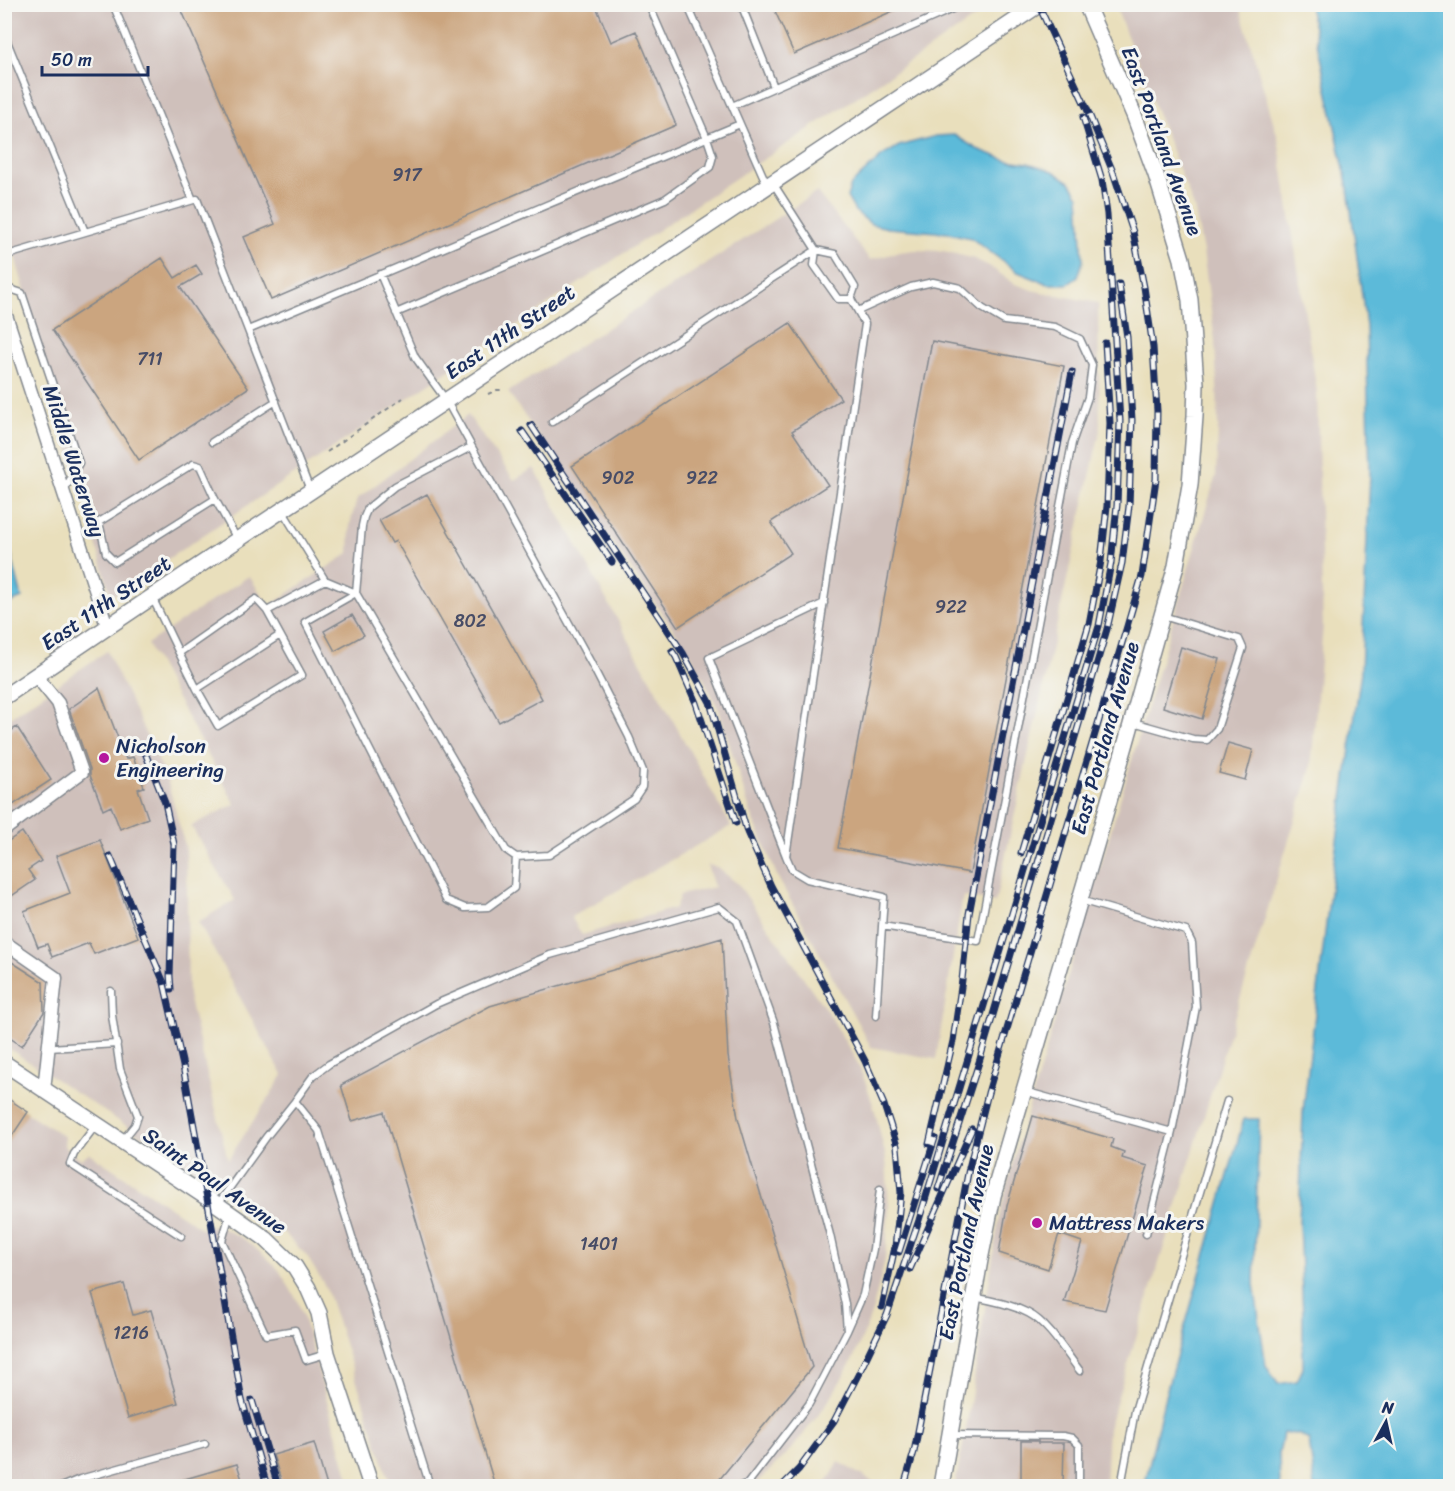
<svg xmlns="http://www.w3.org/2000/svg" width="1455" height="1491" font-family="Sriracha,sans-serif">
<style>
.industrial{fill:#cfc0bb}
.water{fill:#5bbad9;stroke:#3b749c;stroke-width:1.5}
.building{fill:#cba57f}
.lines{fill:none;stroke-linecap:round;stroke-linejoin:round}
.service-casing{stroke:#82878d;stroke-width:9}
.minor-casing{stroke:#82878d;stroke-width:15}
.tertiary-casing{stroke:#82878d;stroke-width:18}
.path{stroke:#82878d;stroke-width:2;stroke-dasharray:4.5 4.5;stroke-linecap:butt}
.service{stroke:#fff;stroke-width:6}
.minor{stroke:#fff;stroke-width:12}
.tertiary{stroke:#fff;stroke-width:15}
.rail-casing{stroke:#1b2f5e;stroke-width:7}
.rail{stroke:#f6f6f2;stroke-width:4.5;stroke-dasharray:14;stroke-linecap:butt}
.poi-dot{fill:#b5179e;stroke:#f6f6f2;stroke-width:2}
.labels{text-anchor:middle;stroke-width:6;stroke-linejoin:round;paint-order:stroke}
.number-label{font-size:18px;fill:#474c66}
.street-label{font-size:21px;fill:#1b2f5e;stroke:#f6f6f2}
.poi-label{font-size:21px;fill:#1b2f5e;stroke:#f6f6f2;text-anchor:start}
</style>
<rect width="100%" height="100%" fill="#f6f6f2"/>
<filter id="ink" filterUnits="userSpaceOnUse"><feTurbulence type="fractalNoise" baseFrequency=".0167" numOctaves="2"/><feDisplacementMap in="SourceGraphic" scale="12" xChannelSelector="R" yChannelSelector="G"/><feConvolveMatrix kernelMatrix="1 2 1 2 8 2 1 2 1" color-interpolation-filters="sRGB"/></filter>
<filter id="wash" filterUnits="userSpaceOnUse"><feTurbulence type="fractalNoise" baseFrequency=".008" numOctaves="4" result="noise"/><feDisplacementMap in="SourceGraphic" scale="24" xChannelSelector="R" yChannelSelector="G"/><feGaussianBlur stdDeviation="1.35" result="paint"/><feColorMatrix in="noise" values="0 0 0 0 0 0 0 0 0 0 0 0 0 0 0 0 0 1.4 0 .05"/><feComposite in="paint" operator="in"/></filter>
<g filter="url(#wash)">
<rect width="100%" height="100%" fill="#e9dfbc"/>
<!-- industrial -->
<path class="industrial" d="M 4,5 L 994,5 L 111,597 L 5,221 Z
M 1115,5 L 1239,5 L 1278,138 L 1317,392 L 1323,626 L 1311,768 L 1108,1429 L 1105,1486 L 955,1486 L 966,1429 L 999,1218 L 1012,1165 L 1216,475 L 1218,430 L 1217,385 L 1215,341 L 1203,251 L 1194,207 Z
M 817,192 L 870,260 L 899,252 L 914,250 L 944,251 L 975,259 L 989,266 L 1015,284 L 1036,291 L 1098,303 L 1100,431 L 995,903 L 963,896 L 936,1059 L 871,1047 L 778,878 L 750,811 L 719,710 L 692,656 L 508,392 Z
M 468,415 L 514,480 L 534,468 L 731,826 L 571,917 L 582,935 L 675,908 L 680,895 L 714,887 L 707,865 L 717,867 L 738,884 L 831,1017 L 857,1062 L 867,1086 L 875,1111 L 886,1158 L 889,1207 L 885,1259 L 873,1309 L 864,1334 L 853,1359 L 840,1382 L 826,1405 L 795,1445 L 754,1486 L 391,1486 L 331,1303 L 325,1286 L 306,1255 L 282,1231 L 213,1183 L 5,1046 L 4,721 L 107,651 L 167,779 L 186,850 L 187,892 L 188,995 L 228,1160 L 283,1075 L 198,922 L 235,900 L 191,826 L 235,804 L 147,644 L 249,576 L 269,606 L 349,553 L 350,524 L 357,499 Z
M 4,1098 L 65,1137 L 64,1146 L 81,1159 L 89,1153 L 201,1228 L 216,1225 L 244,1239 L 267,1258 L 279,1270 L 297,1300 L 303,1316 L 351,1486 L 5,1486 Z
M 839,1462 L 878,1485 L 877,1486 L 825,1486 Z"/>
<!-- water -->
<path class="water" d="M 1309,5 L 1450,5 L 1450,1486 L 1315,1486 L 1309,1440 L 1298,1434 L 1283,1433 L 1279,1454 L 1280,1486 L 1146,1486 L 1146,1479 L 1164,1400 L 1244,1119 L 1259,1119 L 1254,1284 L 1266,1366 L 1278,1384 L 1297,1381 L 1303,1368 L 1303,1316 L 1299,1222 L 1303,1112 L 1332,876 L 1361,672 L 1370,474 L 1366,326 L 1348,188 Z
M 954,135 L 977,149 L 1006,160 L 1028,163 L 1053,171 L 1070,182 L 1079,196 L 1083,261 L 1078,277 L 1068,284 L 1048,284 L 1018,272 L 971,238 L 949,233 L 888,228 L 871,224 L 855,211 L 847,197 L 851,185 L 882,156 L 899,146 L 936,136 Z
M 5,530 L 22,598 L 5,605 L 4,605 Z"/>
<g id="blocks">
<!-- building -->
<path class="building" d="M 179,4 L 595,4 L 611,42 L 636,31 L 676,125 L 271,300 L 244,237 L 275,224 Z
M 772,4 L 909,4 L 794,54 Z
M 162,258 L 175,278 L 196,265 L 202,274 L 180,287 L 248,388 L 139,460 L 52,330 Z
M 790,323 L 841,399 L 792,431 L 828,485 L 771,522 L 791,553 L 678,627 L 572,466 Z
M 932,341 L 1064,366 L 970,873 L 838,848 Z
M 427,494 L 542,699 L 499,722 L 396,541 L 392,543 L 379,520 Z
M 352,615 L 364,635 L 335,651 L 324,631 Z
M 1181,647 L 1220,659 L 1202,719 L 1163,707 Z
M 99,688 L 126,759 L 133,757 L 144,787 L 138,789 L 148,818 L 120,829 L 111,806 L 103,810 L 90,775 L 90,769 L 69,709 Z
M 17,727 L 51,780 L 13,805 L 4,792 L 4,735 Z
M 1228,743 L 1253,750 L 1245,780 L 1219,773 Z
M 22,832 L 41,861 L 28,870 L 35,880 L 4,901 L 4,844 Z
M 100,840 L 138,937 L 94,954 L 89,943 L 52,957 L 47,944 L 38,947 L 24,911 L 70,893 L 56,856 Z
M 722,938 L 728,1056 L 738,1118 L 812,1367 L 714,1486 L 495,1486 L 384,1112 L 352,1121 L 341,1085 L 490,1006 Z
M 4,957 L 43,982 L 44,1012 L 22,1046 L 4,1034 Z
M 4,1096 L 28,1112 L 4,1148 Z
M 1033,1116 L 1113,1139 L 1111,1147 L 1124,1152 L 1122,1158 L 1148,1166 L 1105,1310 L 1064,1302 L 1082,1242 L 1059,1234 L 1048,1269 L 999,1253 L 1007,1206 Z
M 124,1284 L 133,1315 L 151,1310 L 178,1403 L 128,1418 L 92,1293 Z
M 1021,1441 L 1038,1441 L 1038,1443 L 1064,1443 L 1063,1486 L 1021,1486 Z
M 314,1443 L 327,1486 L 283,1486 L 273,1455 Z
M 237,1464 L 244,1486 L 172,1486 L 171,1483 Z"/>
</g>
</g>
<g filter="url(#ink)">
<use href="#blocks" fill-opacity="0" stroke="#82878d" stroke-width="1.5"/>
<g class="lines">
<!-- service casing -->
<g class="service-casing">
<path id="service" d="M 113,4 L 193,200
M 687,4 L 767,185
M 741,4 L 774,87
M 4,34 L 85,232
M 732,106 L 957,7 L 960,4
M 816,250 L 835,254 L 855,287 L 851,299 L 838,299 L 814,265 Z
M 4,256 L 197,199 L 310,490
M 4,287 L 22,293 L 79,463 L 64,491
M 851,299 L 865,324 L 786,856 L 792,870 L 807,879 L 884,897 L 876,1016
M 858,311 L 911,287 L 933,282 L 960,288 L 982,308 L 1004,321 L 1055,327 L 1080,339 L 1092,365 L 1088,397 L 1072,443 L 978,941 L 882,926
M 396,313 L 665,199 L 710,167 L 713,156 L 707,138 L 650,7 L 656,4
M 248,330 L 740,124
M 552,422 L 816,250 L 773,183
M 212,442 L 276,401
M 471,447 L 395,486 L 368,508 L 364,517 L 362,526 L 356,593 L 305,622 L 446,900 L 465,908 L 488,907 L 514,888 L 516,857
M 215,499 L 200,466 L 193,464 L 99,522 L 106,553 L 115,562 L 215,499 L 237,539
M 325,580 L 356,593 L 506,850 L 516,857 L 549,855 L 634,799 L 642,787 L 643,771 L 629,737 L 591,663 L 446,400 L 415,357 L 380,274
M 152,597 L 179,653
M 267,611 L 302,675 L 218,726 L 197,689 L 179,653 L 256,599 L 267,611 L 325,580 L 282,510
M 197,689 L 280,635
M 1133,722 L 1193,739 L 1207,740 L 1217,729 L 1243,648 L 1239,639 L 1163,616
M 786,856 L 709,658 L 824,603
M 1080,900 L 1186,931 L 1192,943 L 1196,1007 L 1172,1132 L 1146,1234
M 111,991 L 112,1015 L 120,1069 L 138,1116 L 135,1125 L 122,1141
M 49,1048 L 117,1044
M 1024,1091 L 1172,1132
M 295,1101 L 319,1131 L 430,1486
M 96,1125 L 74,1154 L 70,1164 L 181,1236
M 218,1204 L 267,1136 L 295,1101 L 313,1076 L 329,1064 L 436,1004 L 550,955 L 719,907 L 737,921 L 774,1023 L 830,1235 L 845,1304 L 847,1331 L 809,1404 L 748,1483 L 741,1486
M 230,1214 L 222,1241 L 266,1335 L 295,1330 L 306,1360 L 326,1354
M 974,1297 C 992,1301 1011,1304 1028,1313 C 1048,1323 1066,1353 1080,1371
M 847,1331 L 863,1295 L 873,1249 L 880,1189
M 950,1435 L 1063,1436 L 1072,1438 L 1079,1445 L 1079,1486
M 63,1486 L 80,1479 L 205,1444
M 1121,1486 L 1135,1411 L 1227,1101"/>
</g>
<!-- minor casing -->
<g class="minor-casing">
<path id="minor" d="M 4,309 L 107,626
M 4,830 L 82,772 L 58,703 L 36,676
M 4,942 L 56,978 L 44,1090"/>
</g>
<!-- tertiary casing -->
<g class="tertiary-casing">
<path id="tertiary" d="M 4,697 L 152,597 L 1040,4
M 4,1063 L 218,1205 L 266,1239 L 295,1267 L 308,1288 L 319,1313 L 327,1353 L 371,1486
M 941,1486 L 980,1260 L 993,1196 L 1125,746 L 1176,566 L 1190,485 L 1195,416 L 1196,384 L 1190,300 L 1182,259 L 1156,175 L 1134,115 L 1086,4"/>
</g>
<!-- path -->
<path class="path" d="M 488,394 L 497,390 L 505,390
M 327,452 L 403,398"/>
<!-- service -->
<use href="#service" class="service"/>
<!-- minor -->
<use href="#minor" class="minor"/>
<!-- tertiary -->
<use href="#tertiary" class="tertiary"/>
<!-- rail casing -->
<g class="rail-casing">
<path id="rail" d="M 531,425 L 683,653 L 710,702 L 747,832 L 771,886 L 865,1061 L 884,1105 L 897,1146 L 901,1193 L 895,1247 L 882,1307
M 522,431 L 612,562
M 672,651 L 676,657 L 696,703 L 736,823
M 146,755 L 165,803 L 174,844 L 170,976 L 171,989
M 1021,853 L 1089,624 L 1101,561 L 1107,506 L 1110,423 L 1105,343
M 110,856 L 164,983 L 183,1066 L 207,1198 L 242,1400 L 267,1486
M 929,1144 L 953,1041 L 962,980 L 969,914 L 1072,372
M 938,1189 L 980,1059 L 1107,629 L 1122,563 L 1129,506 L 1132,420 L 1127,337 L 1119,284
M 899,1252 L 935,1138
M 910,1269 L 972,1129
M 252,1400 L 278,1486
M 782,1486 L 799,1469 L 834,1421 L 858,1375 L 887,1315 L 919,1220 L 1099,626 L 1111,563 L 1117,505 L 1120,421 L 1107,214 L 1102,180 L 1083,117
M 904,1486 L 914,1452 L 969,1168 L 988,1093 L 1142,576 L 1156,479 L 1157,411 L 1153,347 L 1144,287 L 1133,232 L 1113,172 L 1087,109 L 1038,4"/>
</g>
<!-- rail -->
<use href="#rail" class="rail"/>
</g>
</g>
<!-- markers -->
<g class="poi-dot">
<circle cx="104" cy="758" r="6"/>
<circle cx="1037" cy="1223" r="6"/>
</g>
<g class="labels">
<!-- number labels -->
<g class="number-label">
<text x="407" y="181">917</text>
<text x="150" y="365">711</text>
<text x="618" y="484">902</text>
<text x="702" y="484">922</text>
<text x="951" y="613">922</text>
<text x="470" y="627">802</text>
<text x="599" y="1250">1401</text>
<text x="131" y="1339">1216</text>
</g>
<!-- street labels -->
<g class="street-label">
<text transform="translate(1162 141) rotate(70)" y="7">East Portland Avenue</text>
<text transform="translate(510 332) rotate(-34)" y="7">East 11th Street</text>
<text transform="translate(74 461) rotate(72)" y="7">Middle Waterway</text>
<text transform="translate(106 603) rotate(-34)" y="7">East 11th Street</text>
<text transform="translate(1105 738) rotate(-74)" y="7">East Portland Avenue</text>
<text transform="translate(215 1181) rotate(35)" y="7">Saint Paul Avenue</text>
<text transform="translate(966 1242) rotate(-78)" y="7">East Portland Avenue</text>
</g>
<!-- poi labels -->
<g class="poi-label">
<text x="116" y="753">Nicholson<tspan x="116" dy="24">Engineering</tspan></text>
<text x="1049" y="1230">Mattress Makers</text>
</g>
</g>
<!-- margin -->
<rect width="1455" height="1491" fill="none" stroke="#f6f6f2" stroke-width="24"/>
<!-- north arrow -->
<g transform="translate(1386 1422) rotate(8)" stroke="#f6f6f2" stroke-width="4.5" paint-order="stroke">
<path d="M0-4.5L10 22L0 15L-10 22Z" fill="#1b2f5e"/>
<text y="-9" font-size="16" font-weight="bold" text-anchor="middle" fill="#1b2f5e">N</text>
</g>
<!-- scale -->
<path d="M42 66v9h106v-9" fill="none" stroke="#1b2f5e" stroke-width="3"/>
<text x="51" y="66" font-size="18" fill="#1b2f5e" stroke="#f6f6f2" stroke-width="4.5" paint-order="stroke">50 m</text>
</svg>
